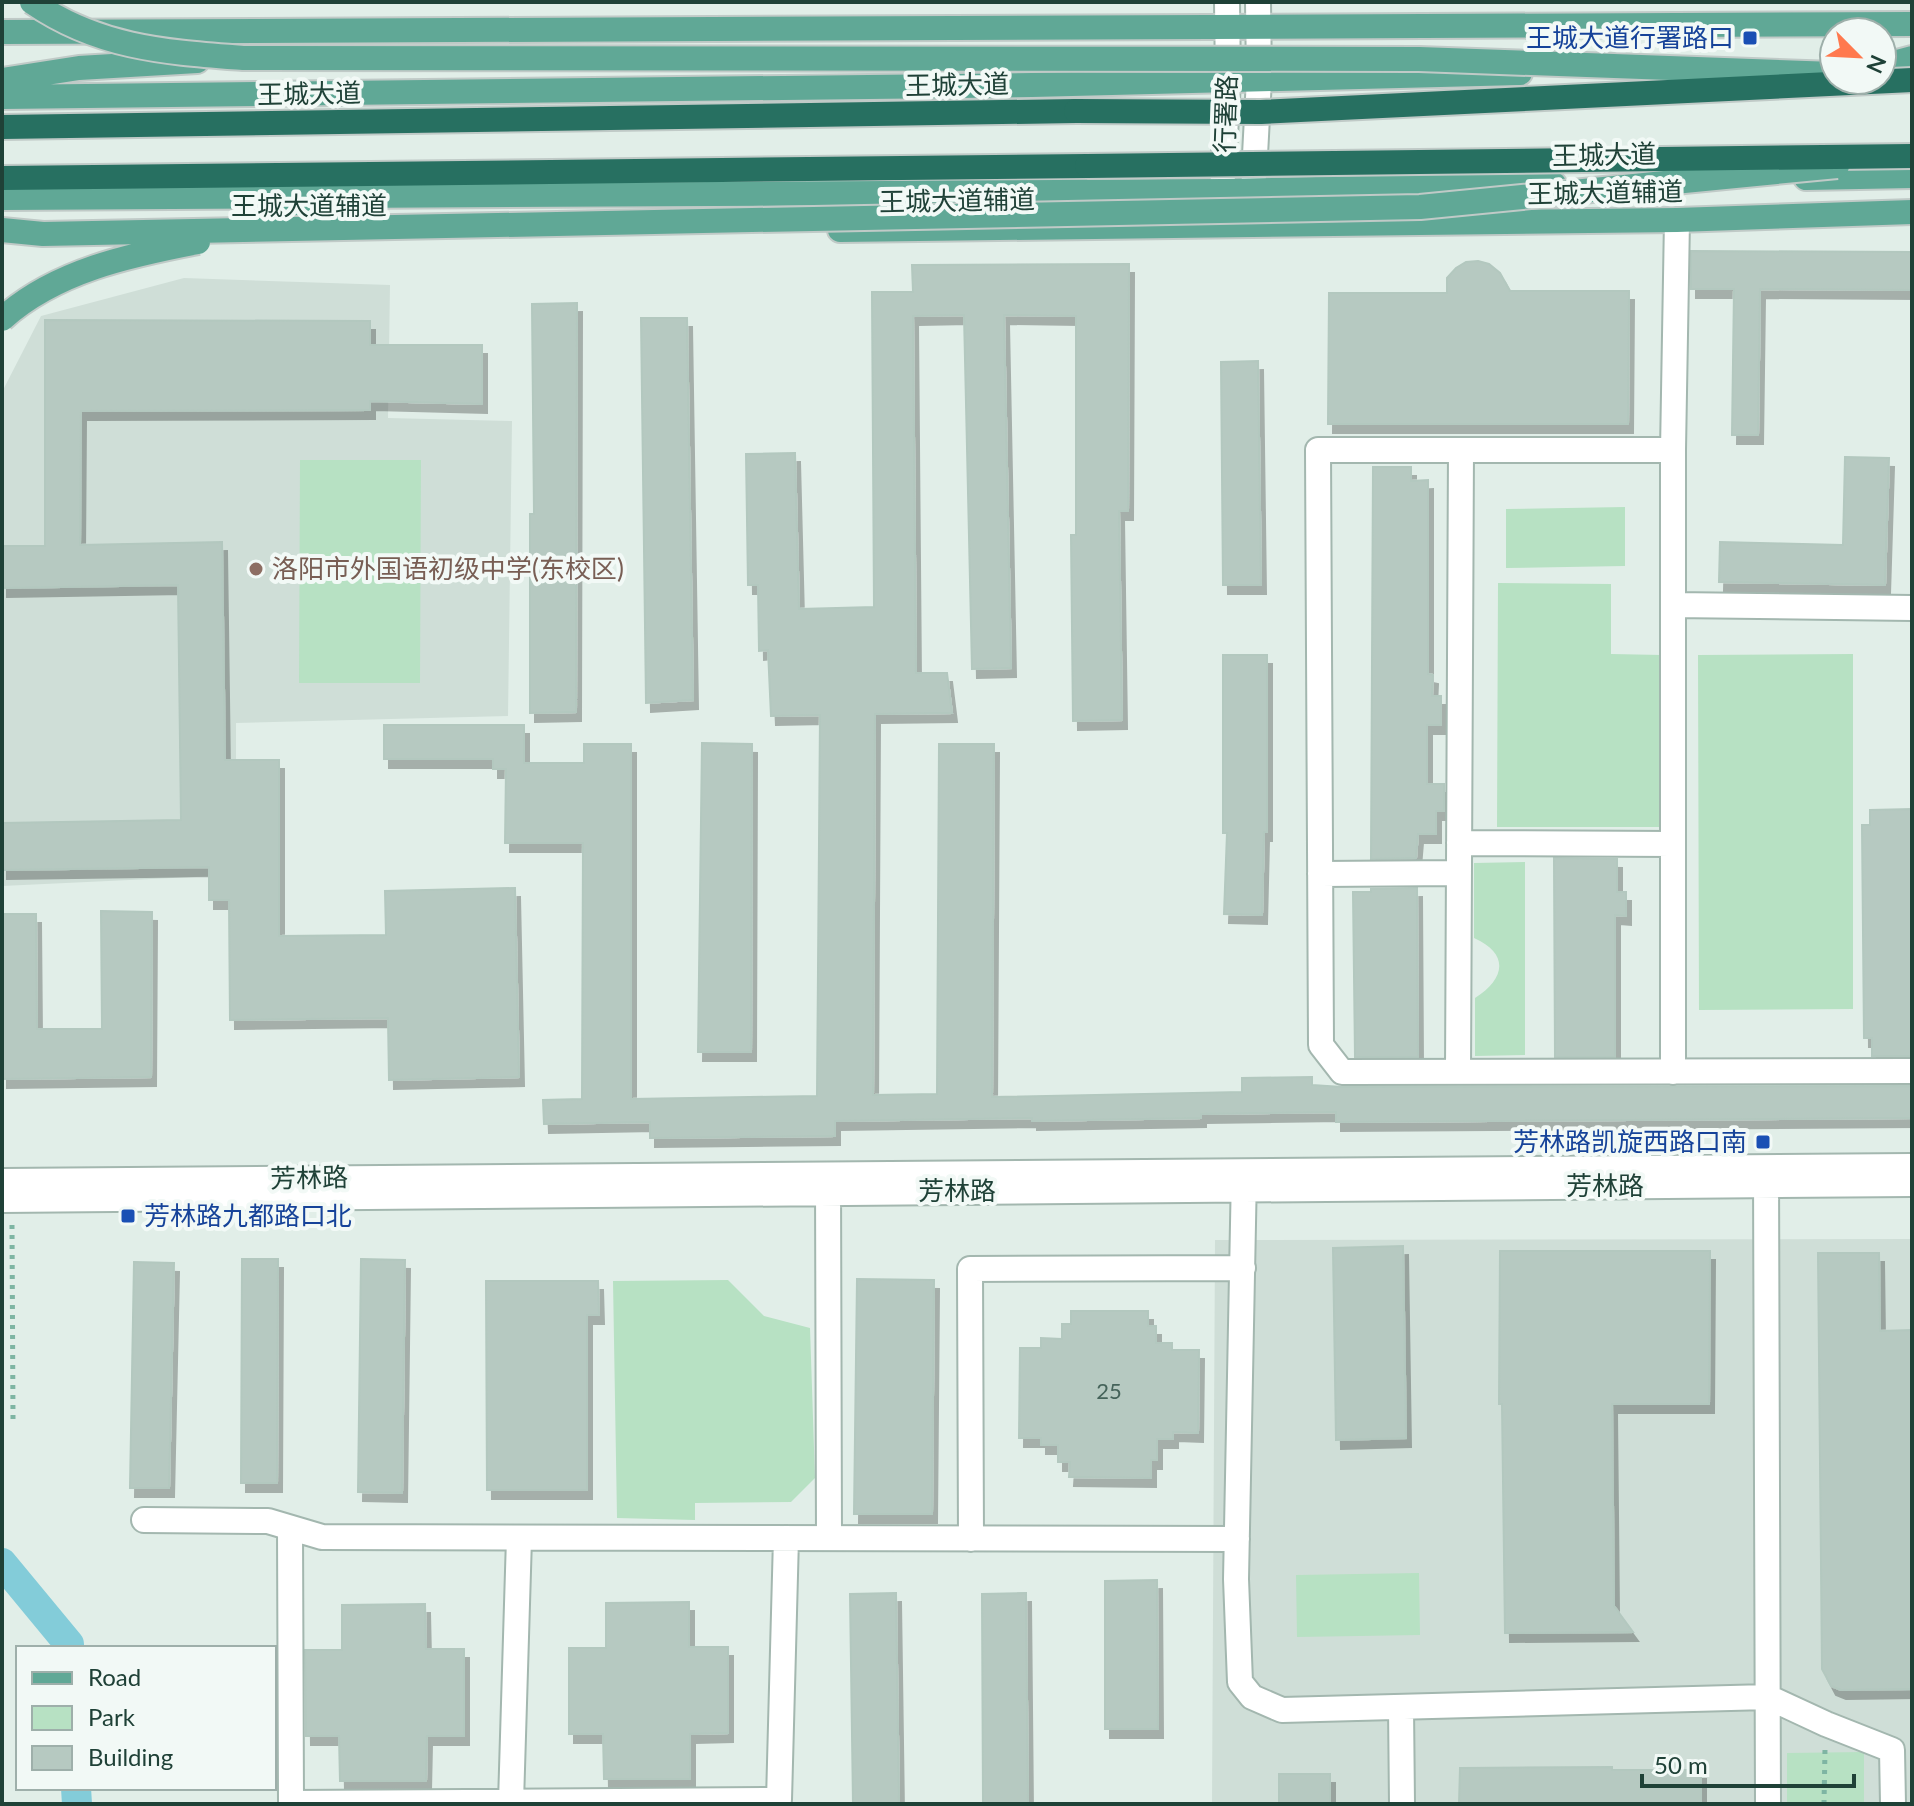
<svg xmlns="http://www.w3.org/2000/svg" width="1914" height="1806" font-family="Lato,'Noto Sans SC',sans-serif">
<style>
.built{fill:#cfded7}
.green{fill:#b7e1c3}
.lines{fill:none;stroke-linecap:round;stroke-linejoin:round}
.canal{stroke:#83ccd9;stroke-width:30}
.building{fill:#b6c9c1;stroke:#b3c8bf;stroke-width:2;filter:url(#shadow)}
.minor-casing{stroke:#a3b7af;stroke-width:28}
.major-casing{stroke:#c0cac7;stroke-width:28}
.highway-casing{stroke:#c0cac7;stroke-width:28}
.path{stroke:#7eb5a3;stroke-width:5;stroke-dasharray:4 6;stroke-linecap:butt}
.minor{stroke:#fff;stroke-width:24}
.major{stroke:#60a896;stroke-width:24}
.highway{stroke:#277061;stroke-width:24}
.major-bridge-casing{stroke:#c0cac7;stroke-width:28;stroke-linecap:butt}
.highway-bridge-casing{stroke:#c0cac7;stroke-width:28;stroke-linecap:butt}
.major-bridge{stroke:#60a896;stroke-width:24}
.highway-bridge{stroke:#277061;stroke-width:24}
.transit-dot{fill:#1a4fb4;stroke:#f2f9f6;stroke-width:3}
.education-dot{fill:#8d6e63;stroke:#f2f9f6;stroke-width:3}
.labels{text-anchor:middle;stroke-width:8;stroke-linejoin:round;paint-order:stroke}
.number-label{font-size:22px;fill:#45635a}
.transit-label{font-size:26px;fill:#164399;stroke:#f2f9f6;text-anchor:end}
.street-label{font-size:26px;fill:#1f4137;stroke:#f2f9f6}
.education-label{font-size:26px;fill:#785e54;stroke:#f2f9f6;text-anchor:start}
</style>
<defs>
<filter id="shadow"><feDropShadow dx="5" dy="9" stdDeviation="0" flood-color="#0004"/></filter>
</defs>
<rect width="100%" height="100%" fill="#e1eee8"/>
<!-- built -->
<path class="built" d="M 184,278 L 390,285 L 388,418 L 512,421 L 508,716 L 236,723 L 236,875 L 2,886 L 2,392 L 41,316 Z
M 1912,1239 L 1912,1804 L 1212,1804 L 1215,1240 Z"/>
<!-- green -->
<path class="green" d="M 300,460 L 421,460 L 420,683 L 299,683 Z
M 1625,507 L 1625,566 L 1506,568 L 1506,509 Z
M 1498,583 L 1611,584 L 1611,654 L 1662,655 L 1661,827 L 1497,827 Z
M 1853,654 L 1853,1009 L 1699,1010 L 1698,655 Z
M 1525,862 L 1525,1055 L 1475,1056 L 1475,998 C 1505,979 1510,954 1474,938 L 1474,863 Z
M 728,1280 L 764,1316 L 810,1328 L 815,1478 L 791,1502 L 695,1503 L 695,1520 L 617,1518 L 613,1281 Z
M 1419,1573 L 1420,1635 L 1297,1637 L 1296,1575 Z
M 1864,1752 L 1864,1804 L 1787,1804 L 1787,1753 Z"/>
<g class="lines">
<!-- canal -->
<path class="canal" d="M 2,1563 L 69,1644 L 69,1648
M 76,1788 L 77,1804"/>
</g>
<!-- building -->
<path class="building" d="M 1691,251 L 1912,252 L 1912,290 L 1760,289 L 1758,435 L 1732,435 L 1734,289 L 1691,289 Z
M 1478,261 L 1489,264 L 1500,273 L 1510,291 L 1629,291 L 1628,424 L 1328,424 L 1329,293 L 1447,293 L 1447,278 L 1456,268 L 1466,262 Z
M 1129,264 L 1128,511 L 1119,511 L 1122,720 L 1073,721 L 1071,535 L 1076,535 L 1076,316 L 1004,315 L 1011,668 L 972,669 L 964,315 L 913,316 L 916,673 L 947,673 L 952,713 L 875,714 L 873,1095 L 937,1094 L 939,744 L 994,744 L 992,1097 L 1242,1092 L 1242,1078 L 1312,1077 L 1312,1085 L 1342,1087 L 1912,1086 L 1912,1118 L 1336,1122 L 1336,1112 L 1201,1114 L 1201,1118 L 1032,1121 L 1032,1118 L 835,1121 L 835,1136 L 650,1138 L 650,1122 L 544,1124 L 543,1100 L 582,1099 L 583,843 L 505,843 L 506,769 L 493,769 L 493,759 L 384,759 L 384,725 L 524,725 L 524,763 L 584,763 L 584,744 L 631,744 L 631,1099 L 817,1096 L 820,715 L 771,716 L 768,650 L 759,651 L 758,585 L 748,585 L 746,454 L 795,453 L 799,609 L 874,607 L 872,292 L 913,292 L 912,265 Z
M 577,303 L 576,712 L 530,713 L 530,514 L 534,514 L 532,304 Z
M 641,318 L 687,318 L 693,700 L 646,703 Z
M 45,320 L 370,321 L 370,345 L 482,345 L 482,404 L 370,401 L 370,410 L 81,411 L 80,545 L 222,542 L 225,760 L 279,760 L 279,936 L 386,935 L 385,891 L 515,888 L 519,1077 L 389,1080 L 388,1018 L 230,1020 L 229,900 L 209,900 L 209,867 L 2,870 L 2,823 L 181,820 L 178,585 L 2,588 L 2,546 L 45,546 Z
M 1258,361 L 1261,585 L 1223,585 L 1221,362 Z
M 1845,457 L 1889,458 L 1885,585 L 1719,582 L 1720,542 L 1843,545 Z
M 1373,467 L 1411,467 L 1411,481 L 1428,480 L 1428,674 L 1433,675 L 1432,696 L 1441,696 L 1441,725 L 1427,725 L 1427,784 L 1444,784 L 1444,811 L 1436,811 L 1436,834 L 1418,834 L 1416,858 L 1371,859 Z
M 1223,655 L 1267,655 L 1267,832 L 1264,832 L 1262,915 L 1224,914 L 1227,833 L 1223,833 Z
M 702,743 L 752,744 L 751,1052 L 698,1052 Z
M 1912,809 L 1912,1056 L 1872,1056 L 1872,1038 L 1864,1038 L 1862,825 L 1870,825 L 1870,810 Z
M 1554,858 L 1617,859 L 1617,892 L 1626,892 L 1626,916 L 1615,915 L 1615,1057 L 1555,1057 Z
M 1417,888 L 1418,1057 L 1355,1057 L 1353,892 L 1371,892 L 1371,889 Z
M 101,911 L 152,912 L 151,1077 L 2,1079 L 2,914 L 36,914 L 37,1029 L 102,1029 Z
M 1403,1246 L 1406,1438 L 1336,1440 L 1333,1248 Z
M 1500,1251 L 1710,1251 L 1709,1404 L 1612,1404 L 1614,1606 L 1633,1632 L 1505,1633 L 1502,1404 L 1499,1404 Z
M 1818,1253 L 1879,1253 L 1880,1331 L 1912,1330 L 1912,1689 L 1841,1690 L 1831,1686 L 1822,1669 Z
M 242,1259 L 278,1259 L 277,1483 L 241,1483 Z
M 361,1259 L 405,1260 L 402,1493 L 358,1492 Z
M 134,1262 L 174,1263 L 169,1488 L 130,1488 Z
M 857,1279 L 934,1280 L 932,1514 L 854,1514 Z
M 486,1281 L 598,1281 L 599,1315 L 587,1315 L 587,1490 L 487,1490 Z
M 1071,1311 L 1148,1311 L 1148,1326 L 1156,1326 L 1156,1343 L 1172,1343 L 1172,1350 L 1199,1350 L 1198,1433 L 1173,1432 L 1173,1439 L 1157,1439 L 1157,1460 L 1151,1460 L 1151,1478 L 1069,1477 L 1070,1462 L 1058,1462 L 1058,1445 L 1041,1445 L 1041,1438 L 1019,1438 L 1020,1348 L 1041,1348 L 1041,1338 L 1062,1339 L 1062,1324 L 1071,1324 Z
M 1157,1580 L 1158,1729 L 1105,1729 L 1105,1581 Z
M 896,1593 L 899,1804 L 853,1804 L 850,1594 Z
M 1026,1593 L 1028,1804 L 983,1804 L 982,1594 Z
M 689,1602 L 689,1647 L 728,1647 L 728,1733 L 690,1734 L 690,1779 L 604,1779 L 603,1734 L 569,1734 L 569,1648 L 606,1648 L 606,1603 Z
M 425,1604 L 426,1649 L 464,1649 L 464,1736 L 427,1736 L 426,1781 L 340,1781 L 339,1736 L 306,1736 L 305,1650 L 342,1650 L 342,1605 Z
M 1612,1767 L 1612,1770 L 1701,1770 L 1701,1804 L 1459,1804 L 1460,1768 Z
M 1279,1774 L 1330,1774 L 1330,1804 L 1279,1804 Z"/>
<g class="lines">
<!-- minor casing -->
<g class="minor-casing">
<path id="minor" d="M 1221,211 L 1228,81 L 1227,2
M 1252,212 L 1259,79 L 1258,2
M 1673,450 L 1318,450 L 1321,1045 L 1342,1072 L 1912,1071
M 1673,605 L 1912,608
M 1459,843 L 1673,844
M 1320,874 L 1459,873
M 1458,1072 L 1461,450
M 1673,1072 L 1673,450 L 1677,220
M 1766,1169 L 1768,1804
M 1244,1173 L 1236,1579 L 1240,1682 L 1252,1697 L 1282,1710 L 1768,1697 L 1826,1724 L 1892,1750 L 1893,1804
M 828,1177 L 829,1538
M 2,1181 L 1912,1166
M 2,1200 L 1912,1184
M 144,1520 L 268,1521 L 322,1537 L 1237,1539
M 290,1528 L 291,1803 L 779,1800 L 786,1538
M 971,1539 L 970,1269 L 1243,1268
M 1401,1707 L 1402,1804
M 511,1802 L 519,1538"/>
</g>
<!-- major casing -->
<g class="major-casing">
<path id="major" d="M 2,32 L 1912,24
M 1882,66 L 1912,58
M 2,80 L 79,68 L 197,61
M 2,97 L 1032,85 L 1520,73
M 1806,178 L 1912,176
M 2,198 L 1223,191 L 1554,184
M 251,206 L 333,224
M 840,230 L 1677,220 L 1912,212"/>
</g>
<!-- highway casing -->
<g class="highway-casing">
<path id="highway" d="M 2,127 L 1076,111
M 2,178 L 1087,166"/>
</g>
<!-- path -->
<path class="path" d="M 12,1225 L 13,1419
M 1824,1804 L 1825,1749"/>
<!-- minor -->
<use href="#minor" class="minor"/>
<!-- major -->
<use href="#major" class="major"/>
<!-- highway -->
<use href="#highway" class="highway"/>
<!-- major-bridge casing -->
<g class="major-bridge-casing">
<path id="major-bridge" d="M 32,2 C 99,48 165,52 243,58 L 1419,59 L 1834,74
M 2,230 L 43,234 L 1420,207 L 1837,166
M 2,319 C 55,271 130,255 198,242"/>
</g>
<!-- highway-bridge casing -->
<g class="highway-bridge-casing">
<path id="highway-bridge" d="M 1076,111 L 1261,112 L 1912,80
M 1087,166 L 1912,156"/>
</g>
<!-- major-bridge -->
<use href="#major-bridge" class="major-bridge"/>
<!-- highway-bridge -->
<use href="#highway-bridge" class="highway-bridge"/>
</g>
<!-- markers -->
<g class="transit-dot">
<rect x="1742" y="30" width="16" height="16" rx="4"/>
<rect x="1755" y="1134" width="16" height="16" rx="4"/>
<rect x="120" y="1208" width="16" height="16" rx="4"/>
</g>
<circle class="education-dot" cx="256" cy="569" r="8"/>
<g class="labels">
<!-- number labels -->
<g class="number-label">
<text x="1109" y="1399">25</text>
</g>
<!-- transit labels -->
<g class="transit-label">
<text x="1734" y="47">王城大道行署路口</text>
<text x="1747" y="1151">芳林路凯旋西路口南</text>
<text x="144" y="1225" text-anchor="start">芳林路九都路口北</text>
</g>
<!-- street labels -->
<g class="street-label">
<text transform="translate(957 85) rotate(-1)" y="9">王城大道</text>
<text transform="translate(309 94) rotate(-1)" y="9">王城大道</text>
<text transform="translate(1226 114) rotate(-88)" y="9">行署路</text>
<text transform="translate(1604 155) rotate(-1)" y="9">王城大道</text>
<text transform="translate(1605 193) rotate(-1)" y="9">王城大道辅道</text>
<text transform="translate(957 201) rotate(-1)" y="9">王城大道辅道</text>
<text x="309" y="215">王城大道辅道</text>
<text transform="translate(309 1178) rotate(-1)" y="9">芳林路</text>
<text x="1605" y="1195">芳林路</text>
<text x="957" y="1200">芳林路</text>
</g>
<!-- education labels -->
<g class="education-label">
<text x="272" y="578">洛阳市外国语初级中学(东校区)</text>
</g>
</g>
<!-- border -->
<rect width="1914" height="1806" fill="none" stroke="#1f4137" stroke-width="8"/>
<!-- legend -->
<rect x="16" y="1646" width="260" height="144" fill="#f2f9f6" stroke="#9eafaa" stroke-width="2"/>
<rect x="32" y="1672" width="40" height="12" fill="#60a896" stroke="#9eafaa" stroke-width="2"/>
<text x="88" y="1686" font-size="24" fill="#1f4137">Road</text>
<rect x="32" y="1706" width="40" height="24" fill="#b7e1c3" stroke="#9eafaa" stroke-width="2"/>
<text x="88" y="1726" font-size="24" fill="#1f4137">Park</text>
<rect x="32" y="1746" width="40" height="24" fill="#b6c9c1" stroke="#9eafaa" stroke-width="2"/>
<text x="88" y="1766" font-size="24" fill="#1f4137">Building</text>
<!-- north arrow -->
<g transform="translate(1858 56) rotate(114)"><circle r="38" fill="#f2f9f6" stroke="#9eafaa" stroke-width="2"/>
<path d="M0-6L14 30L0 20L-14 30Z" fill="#ff794e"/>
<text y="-12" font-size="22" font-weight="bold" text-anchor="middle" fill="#1f4137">N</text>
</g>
<!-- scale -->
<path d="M1642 1774v12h212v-12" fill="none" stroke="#1f4137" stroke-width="4"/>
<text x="1654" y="1774" font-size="24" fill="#1f4137" stroke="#f2f9f6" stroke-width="6" paint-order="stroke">50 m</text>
</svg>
